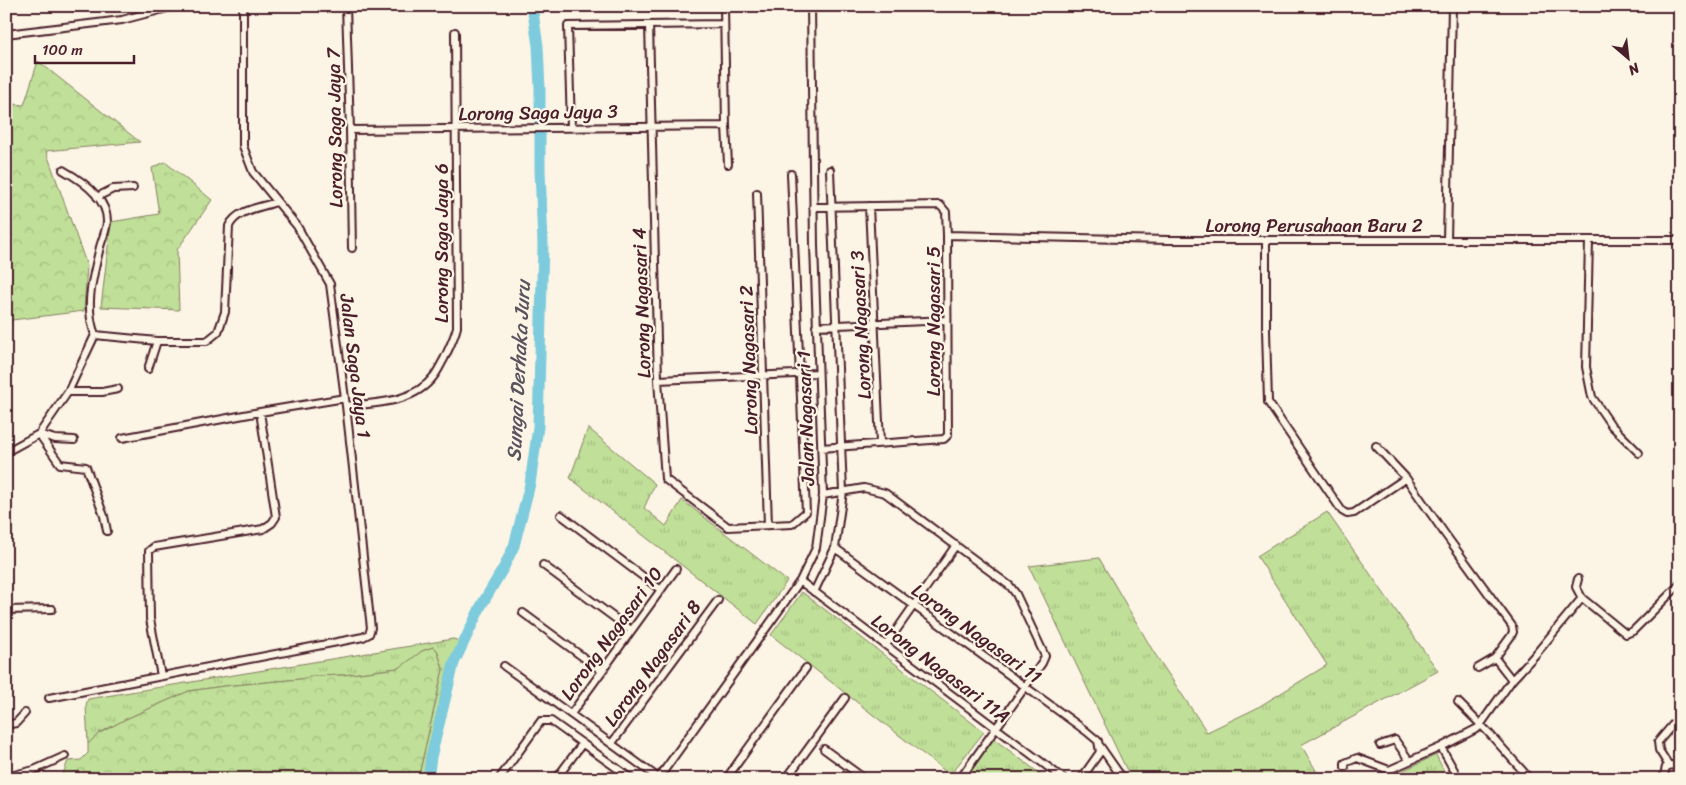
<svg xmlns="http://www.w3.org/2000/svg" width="1686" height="785" font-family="Sriracha,sans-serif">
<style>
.grass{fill:url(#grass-tufts);stroke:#857f62}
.forest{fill:url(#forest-crowns);stroke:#857f62}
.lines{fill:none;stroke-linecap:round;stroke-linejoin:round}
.river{stroke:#7dcbdc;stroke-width:11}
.minor-casing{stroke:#4a1f2b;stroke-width:10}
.minor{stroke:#fcf5e5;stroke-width:6}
.labels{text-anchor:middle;stroke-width:4.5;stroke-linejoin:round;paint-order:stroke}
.street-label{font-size:19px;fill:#4a1f2b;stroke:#fcf5e5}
.water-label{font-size:20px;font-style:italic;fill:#595360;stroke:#fcf5e5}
</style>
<defs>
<pattern id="grass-tufts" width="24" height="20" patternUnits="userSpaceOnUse" patternTransform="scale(1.25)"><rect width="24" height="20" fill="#c0df98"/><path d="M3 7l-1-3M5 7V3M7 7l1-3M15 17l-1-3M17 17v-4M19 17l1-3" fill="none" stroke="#a6bf83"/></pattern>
<pattern id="forest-crowns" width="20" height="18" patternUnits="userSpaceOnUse" patternTransform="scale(1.25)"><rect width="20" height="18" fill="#c0df98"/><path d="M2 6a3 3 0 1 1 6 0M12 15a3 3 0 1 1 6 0" fill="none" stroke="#a6bf83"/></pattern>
</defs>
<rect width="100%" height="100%" fill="#fcf5e5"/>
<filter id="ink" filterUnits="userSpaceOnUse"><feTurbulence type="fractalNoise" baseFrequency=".02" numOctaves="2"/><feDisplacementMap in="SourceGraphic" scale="10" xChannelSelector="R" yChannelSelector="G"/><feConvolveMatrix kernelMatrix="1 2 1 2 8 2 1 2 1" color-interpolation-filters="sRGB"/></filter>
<g filter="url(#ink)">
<!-- grass -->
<path class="grass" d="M 588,428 L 655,484 L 644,508 L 666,526 L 682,500 L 787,581 L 757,624 L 570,478 Z
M 1327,512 L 1438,671 L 1301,745 L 1321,779 L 1131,779 L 1029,566 L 1099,558 L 1153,651 L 1207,732 L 1255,709 L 1327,665 L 1257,556 Z
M 802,592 L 984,732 L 950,775 L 771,635 Z
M 453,639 L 460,641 L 449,665 L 426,779 L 418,779 L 443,669 L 437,650 L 433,647 L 422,651 L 402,667 L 398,668 L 344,675 L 315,676 L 300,679 L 224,686 L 189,691 L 126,719 L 98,734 L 88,744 L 86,705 L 88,699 Z
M 994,739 L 1047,779 L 965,779 Z
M 1436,755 L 1448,779 L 1385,779 Z"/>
<!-- forest -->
<path class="forest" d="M 38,61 L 140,142 L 46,151 L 87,266 L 84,311 L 12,320 L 6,338 L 6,119 L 14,104 L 24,105 Z
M 165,162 L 212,200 L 177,250 L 179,310 L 101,307 L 111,222 L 159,214 L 152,168 Z
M 433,647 L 437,650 L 443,669 L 418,779 L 10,779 L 39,773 C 45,777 57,782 63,773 C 65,770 66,765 68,761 L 81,760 L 88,753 L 88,744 L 98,734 L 126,719 L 189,691 L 224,686 L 300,679 L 315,676 L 344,675 L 398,668 L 402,666 L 422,651 Z"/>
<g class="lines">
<!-- river -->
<path class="river" d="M 428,779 L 431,757 L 454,663 L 481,606 L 504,567 L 514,546 L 530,484 L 538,427 L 543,244 L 540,170 L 540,89 L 538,46 L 532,6"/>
<!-- minor casing -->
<g class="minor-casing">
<path id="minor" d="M 346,6 L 350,130 L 352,248
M 724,6 L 726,126 L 728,164
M 649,25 L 658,380 L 665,479 L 728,527 L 792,524 L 806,512 L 791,174
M 6,34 L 122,20 L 175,6
M 571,127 L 568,26 L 724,24
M 350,130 L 726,126
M 757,193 L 768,525
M 97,197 L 113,189 L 133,188
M 869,206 L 880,443
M 813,207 L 940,205 L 946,212 L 947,235 L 948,435 L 944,439 L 821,448
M 947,235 L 1168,240 L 1680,240
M 1266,240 L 1266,330 L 1268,402 L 1342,511 L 1347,514 L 1354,513 L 1406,478
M 1447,240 L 1452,6
M 1589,241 L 1586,367 L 1592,397 L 1611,425 L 1639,453
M 816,326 L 947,320
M 95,335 L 157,341 L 207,341 L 218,332 L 225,312 L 229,226 C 238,209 260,208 276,202
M 148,369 L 157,341
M 658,380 L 817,373
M 68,392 L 102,392 L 118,389
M 346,406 C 377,403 414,403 434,376 C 438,371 441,364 444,359 C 449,348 454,339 457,327 L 455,32
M 39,434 L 60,464 L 86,467 L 104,516 L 107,531
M 39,434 L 55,439 L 74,440
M 122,438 L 260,412 L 345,398
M 1376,446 L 1406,478 L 1445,534 L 1512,626 L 1513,632 L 1511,636 L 1495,658 L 1478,668
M 6,452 L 39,434 L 68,392 L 95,335 C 84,305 93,277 100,247 C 102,239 107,229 107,221 C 107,197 81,180 63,170
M 823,495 L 864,488 L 885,493 L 1010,586 L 1016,594 L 1045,656 L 1042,663 L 960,779
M 561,515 L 661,590
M 835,548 L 1086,731 L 1098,741 L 1100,752 L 1081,779
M 543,565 L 631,630
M 1578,579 L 1576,587 L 1582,598 L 1626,634 L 1633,631 L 1680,584
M 800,581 L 1064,779
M 814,592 L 835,548 L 843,492 L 830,170
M 6,610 L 52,609
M 523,613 L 602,671
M 886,645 L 956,545
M 1495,658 L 1512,680
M 504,666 L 660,779
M 161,676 L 150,619 L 149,551 L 154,547 L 263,529 L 272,523 L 276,517 L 260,412
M 49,698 L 363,637 L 369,634 L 371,628 L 346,406 L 330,284 L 297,226 L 253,172 L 243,146 L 243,6
M 1458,702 L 1488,732 L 1530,779
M 571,714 L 676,569
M 6,725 L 16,723 L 25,713
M 612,743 L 718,600
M 1380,745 L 1395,740 L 1409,760
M 1100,746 L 1123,779
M 1441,747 L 1459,779
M 824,749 L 865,779
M 1669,766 L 1659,750 L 1658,742 L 1680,716
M 1345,767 L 1345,763 L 1357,758 L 1389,770 L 1441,747 L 1478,728 L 1512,680 L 1535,655 L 1582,598
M 6,777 L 34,770 L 65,756
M 499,779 L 541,721 L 551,721 L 632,779
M 556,779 L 582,744
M 658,779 L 800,581 L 816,548 L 823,495 L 814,246 L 811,6
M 726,779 L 806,668
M 786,779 L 845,698
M 1663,779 L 1666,767 L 1672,765 L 1680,768"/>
</g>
<!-- minor -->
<use href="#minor" class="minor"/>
</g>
</g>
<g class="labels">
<!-- street labels -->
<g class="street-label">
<text transform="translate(538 112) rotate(-1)" y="7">Lorong Saga Jaya 3</text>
<text transform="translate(334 128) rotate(-91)" y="7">Lorong Saga Jaya 7</text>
<text x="1314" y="232">Lorong Perusahaan Baru 2</text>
<text transform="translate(441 243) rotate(-90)" y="7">Lorong Saga Jaya 6</text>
<text transform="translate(641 303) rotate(-92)" y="7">Lorong Nagasari 4</text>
<text transform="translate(933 321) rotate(-90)" y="7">Lorong Nagasari 5</text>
<text transform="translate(860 325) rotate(-93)" y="7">Lorong Nagasari 3</text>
<text transform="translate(748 360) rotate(-92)" y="7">Lorong Nagasari 2</text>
<text transform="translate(356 366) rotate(83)" y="7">Jalan Saga Jaya 1</text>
<text transform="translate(805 418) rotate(-92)" y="7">Jalan Nagasari 1</text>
<text transform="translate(611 633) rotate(-54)" y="7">Lorong Nagasari 10</text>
<text transform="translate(977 633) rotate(36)" y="7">Lorong Nagasari 11</text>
<text transform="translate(652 663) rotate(-54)" y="7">Lorong Nagasari 8</text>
<text transform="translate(941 668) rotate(37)" y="7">Lorong Nagasari 11A</text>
</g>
<!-- water labels -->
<g class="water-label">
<text transform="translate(518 371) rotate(-87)" y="7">Sungai Derhaka Juru</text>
</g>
</g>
<!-- margin -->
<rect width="1686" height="785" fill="none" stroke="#fcf5e5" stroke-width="25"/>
<rect x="12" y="12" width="1661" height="760" fill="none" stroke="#4a1f2b" stroke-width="2" filter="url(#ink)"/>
<!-- north arrow -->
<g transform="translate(1628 58) rotate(152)" stroke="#fcf5e5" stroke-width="4" paint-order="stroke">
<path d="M0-4L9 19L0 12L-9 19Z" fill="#4a1f2b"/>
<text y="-8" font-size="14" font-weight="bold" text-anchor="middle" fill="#4a1f2b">N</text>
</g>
<!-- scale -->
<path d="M35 55v8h99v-8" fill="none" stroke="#4a1f2b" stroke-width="2.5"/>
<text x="42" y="55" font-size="15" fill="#4a1f2b" stroke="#fcf5e5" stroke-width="4" paint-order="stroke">100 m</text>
</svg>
